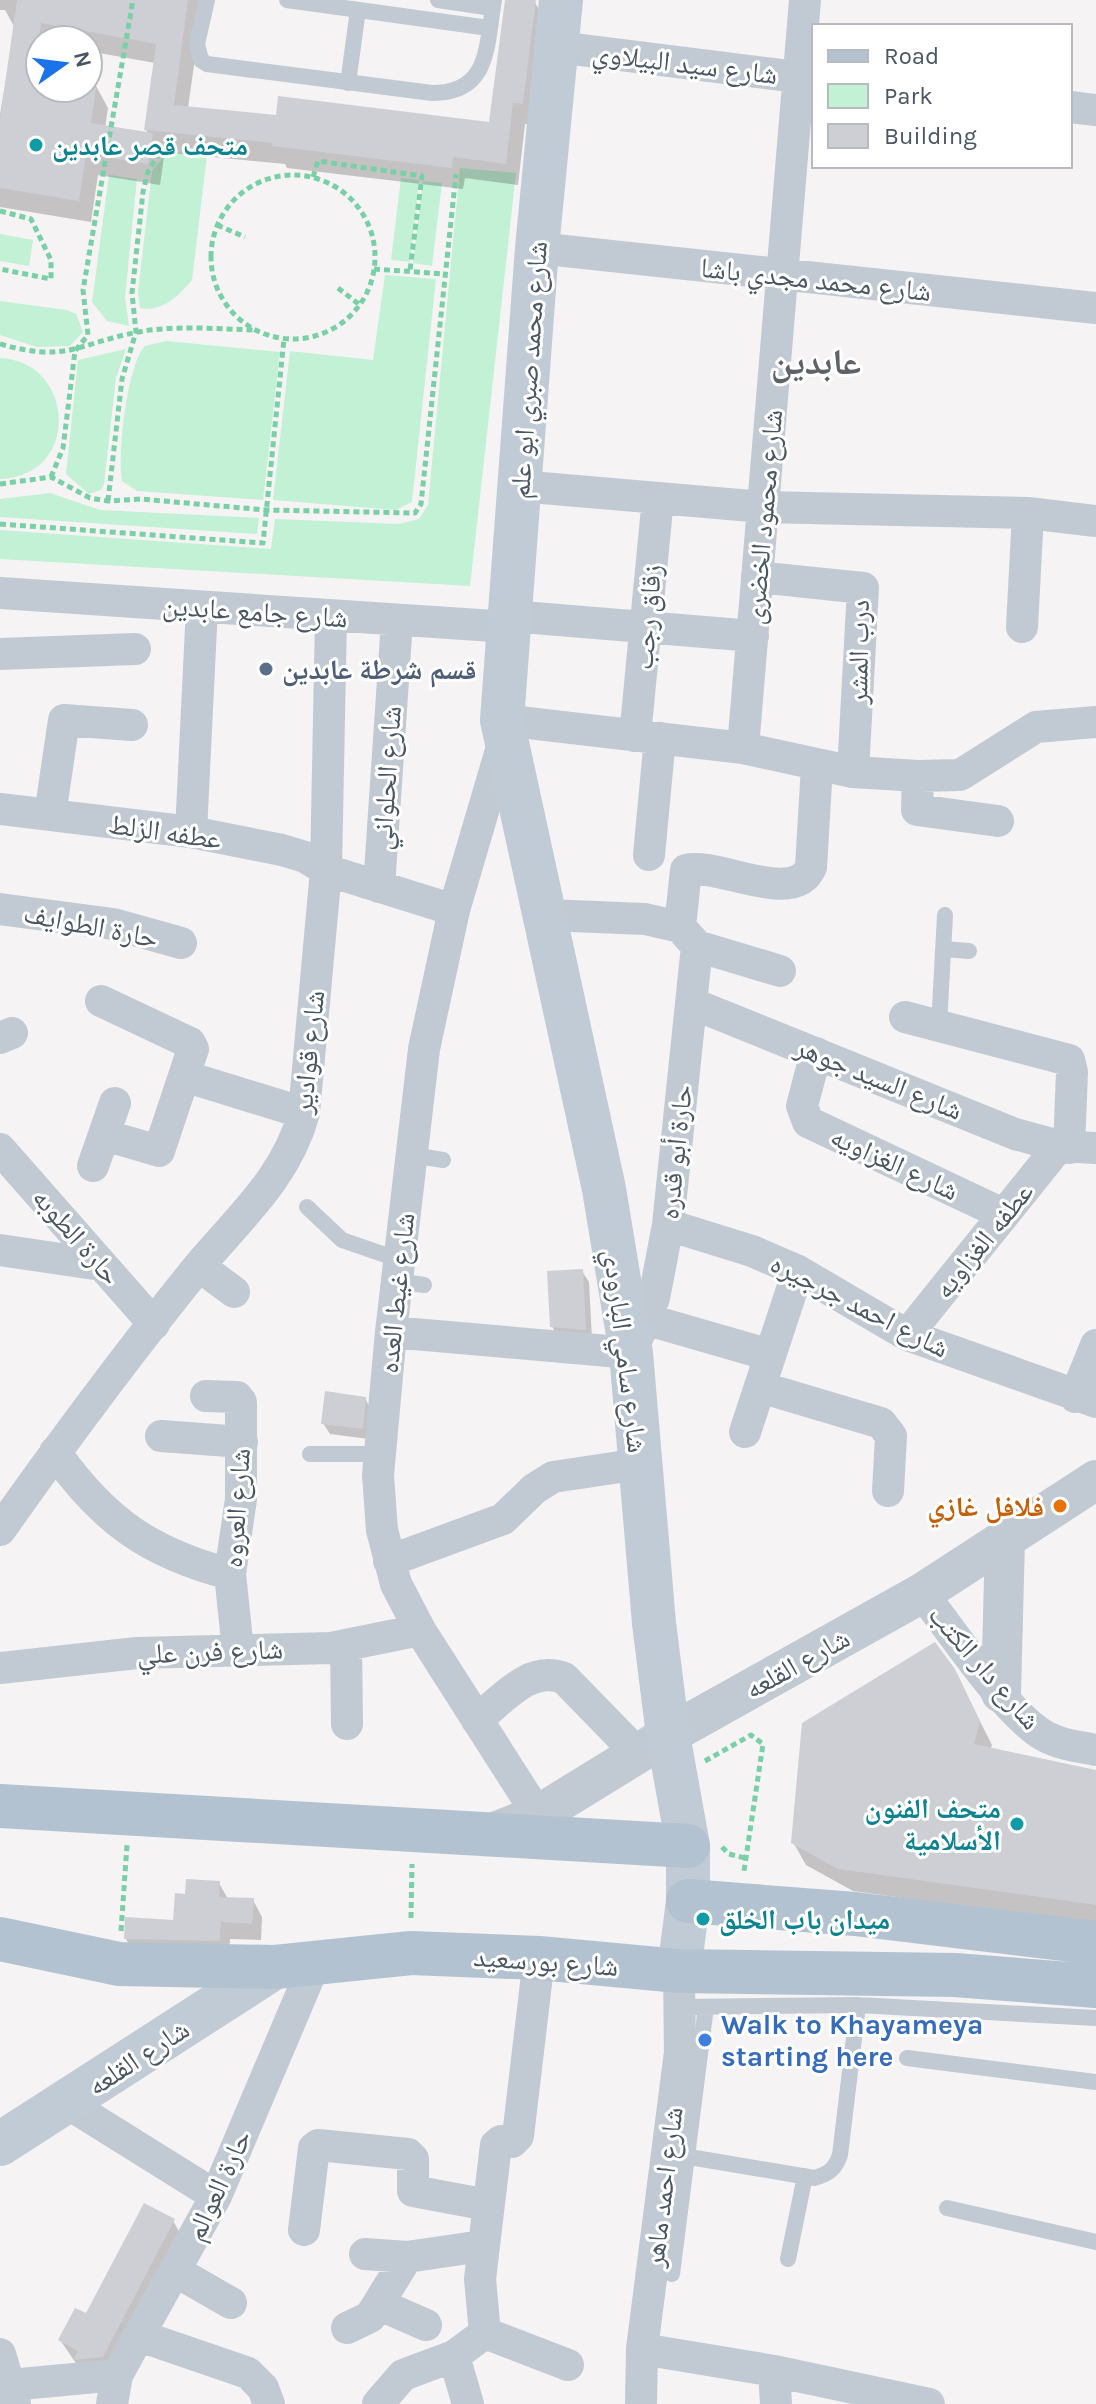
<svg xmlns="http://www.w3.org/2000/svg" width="1096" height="2404" font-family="Karla,'Noto Naskh Arabic',sans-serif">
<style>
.green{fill:#c3f1d5}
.shadow{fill:#0003;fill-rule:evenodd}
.building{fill:#cdcfd5}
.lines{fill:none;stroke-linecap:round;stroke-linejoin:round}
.path{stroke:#7ad0a6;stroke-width:5;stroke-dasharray:6 4;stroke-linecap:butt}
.service{stroke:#c1cad2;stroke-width:16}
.minor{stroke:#c1cad2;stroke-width:32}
.tertiary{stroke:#c1cad2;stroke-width:40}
.secondary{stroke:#c1cbd6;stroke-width:44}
.primary{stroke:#b3c2d1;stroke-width:44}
.culture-dot{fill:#0f9aa8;stroke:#fff;stroke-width:3}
.service-dot{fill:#5c6f8a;stroke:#fff;stroke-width:3}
.food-dot{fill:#e8710a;stroke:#fff;stroke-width:3}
.shop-dot{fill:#3f7fe0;stroke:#fff;stroke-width:3}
.labels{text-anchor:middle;stroke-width:6;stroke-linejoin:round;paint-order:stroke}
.street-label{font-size:28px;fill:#4a5661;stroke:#fff}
.culture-label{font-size:28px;font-weight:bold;fill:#0d838f;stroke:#fff;text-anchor:start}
.service-label{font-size:28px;font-weight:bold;fill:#4e5e75;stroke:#fff;text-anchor:start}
.food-label{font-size:28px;font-weight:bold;fill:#c56008;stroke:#fff;text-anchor:end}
.shop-label{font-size:28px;font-weight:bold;fill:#366cbe;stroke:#fff;text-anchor:start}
.district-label{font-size:36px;font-weight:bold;fill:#5f6368;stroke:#fff}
</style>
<rect width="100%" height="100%" fill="#f5f3f3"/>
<!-- green -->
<path class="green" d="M 208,147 L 192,280 C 180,295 161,313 140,308 L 138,292 L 152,171 L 164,156 Z
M 460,168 L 516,173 L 470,586 L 0,559 L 0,530 L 271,549 L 275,519 L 399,524 L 419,519 L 428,505 Z
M 109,175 L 137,179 L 125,298 L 129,326 L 107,321 L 92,302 Z
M 401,178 L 419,180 L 410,262 L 391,260 Z
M 423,181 L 442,183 L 432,266 L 413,263 Z
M 0,234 L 33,240 L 29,266 L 0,261 Z
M 385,275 L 436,279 L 412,502 L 396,510 L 273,500 L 290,351 L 373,360 Z
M 0,301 L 67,310 L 76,314 L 83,332 L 70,346 L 37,347 L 0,335 Z
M 166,341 L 280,352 L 263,500 L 137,491 L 122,481 C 117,455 127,364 145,346 Z
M 126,349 L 116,378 L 104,484 L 101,490 L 89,494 L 66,474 L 78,360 Z
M 0,358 C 75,361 82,476 0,479 Z
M 50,493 L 100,510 L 259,518 L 257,534 L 0,517 L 0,499 Z"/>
<!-- shadow -->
<path class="shadow" d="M 0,0 L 210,0 L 198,37 L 188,108 L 278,117 L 491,124 L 506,0 L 534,1 L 547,23 L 535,125 L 525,124 L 518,185 L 465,178 L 463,189 L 287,168 L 285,164 L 161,152 L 164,157 L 160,185 L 98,175 L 91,222 L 0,207 L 0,114 L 15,28 L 5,10 L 0,10 ZM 40,40 L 88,40 L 88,51 L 155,63 L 146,130 L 149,135 L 105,128 L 108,108 L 96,86 L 40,88 Z
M 582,1271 L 589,1282 L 592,1340 L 558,1338 L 552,1326 Z
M 365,1398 L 371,1410 L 369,1439 L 330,1434 L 323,1423 Z
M 954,1670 L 992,1745 L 990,1750 L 1096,1772 L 1096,1925 L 853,1891 L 806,1865 L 793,1842 Z
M 219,1883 L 228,1899 L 253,1900 L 262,1917 L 261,1940 L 230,1939 L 229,1957 L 136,1956 L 126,1939 L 175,1922 L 187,1896 Z
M 173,2221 L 183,2238 L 113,2374 L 85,2376 L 60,2340 Z"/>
<!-- building -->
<path class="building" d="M 17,0 L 188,0 L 174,105 L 276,115 L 278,96 L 489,122 L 505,0 L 536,0 L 523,104 L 513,103 L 506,164 L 453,157 L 452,168 L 272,146 L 273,143 L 144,130 L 156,44 L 41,23 L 34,74 L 40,75 L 40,88 L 96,88 L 91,123 L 153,133 L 148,164 L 86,154 L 79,201 L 0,188 L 0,119 Z
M 583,1269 L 586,1330 L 550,1327 L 547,1271 Z
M 325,1391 L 366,1397 L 363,1429 L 321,1424 Z
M 935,1642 L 955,1669 L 980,1721 L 974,1744 L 1096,1770 L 1096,1905 L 838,1869 L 791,1843 L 802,1723 Z
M 186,1879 L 220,1881 L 219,1897 L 254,1898 L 252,1924 L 221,1922 L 220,1941 L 124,1939 L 125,1917 L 173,1920 L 175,1893 L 185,1894 Z
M 144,2203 L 175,2219 L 103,2357 L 73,2360 L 78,2351 L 58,2340 L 75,2308 L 86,2313 Z"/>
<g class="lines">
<!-- path -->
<path class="path" d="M211 257a82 82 0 1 1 164 0a82 82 0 1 1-164 0Z
M 313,177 L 318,161 L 422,176 L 410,270
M 0,211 L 31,219 L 51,260 L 51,279 L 0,269
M 217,225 L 245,237
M 374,269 L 445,274
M 338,288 L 360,305
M 0,344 C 68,363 76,344 138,332 C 176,325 216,329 255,330
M 51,477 L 63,448 L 75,351 L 88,335 L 83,290 L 133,0
M 0,484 L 51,477 L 90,498 L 108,501 L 141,499 L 266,510 L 415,513 L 421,504 L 456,174
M 108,501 L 122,379 L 136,332 L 132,293 L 143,192 L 148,171 L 163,148
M 0,524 L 263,543 L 284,339
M 705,1761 L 751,1735 L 763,1744 L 744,1871
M 722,1847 L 729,1854 L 745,1858
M 411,1918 L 412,1864
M 121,1931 L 127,1845"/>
<!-- service -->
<path class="service" d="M 207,0 L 197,44 L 201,60 L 207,64 L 432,93 C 491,93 486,45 494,0
M 287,0 L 489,28
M 438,0 L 492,8
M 348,83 L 358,10
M 943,949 L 969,951
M 939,1026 L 945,915
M 412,1155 L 443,1160
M 307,1207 L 342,1240 L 400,1260
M 397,1281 L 424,1285
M 310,1454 L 380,1454
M 682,2007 L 858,2005 L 1096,2018
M 907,2058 L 1096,2082
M 666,2153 L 814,2178 C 829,2174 835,2169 840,2155 L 858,2005
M 947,2208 L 1096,2242
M 788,2259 L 805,2176
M 672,2274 L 706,2007"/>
<!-- minor -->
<path class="minor" d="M 557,47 L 814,79
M 1070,107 L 1096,110
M 537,248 L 1096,308
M 519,486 L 763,507 L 1028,513 L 1096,521
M 757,577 L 863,588 L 853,772
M 0,593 L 509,627
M 510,616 L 753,636
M 1022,627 L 1028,513
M 0,654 L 135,649
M 502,720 L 743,748 L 853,772 L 918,776 L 960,775 L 1036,727 L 1096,722
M 635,736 L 658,498
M 504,740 L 454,910 L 424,1049 L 391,1332 L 378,1475 L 382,1530 L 396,1584 L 420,1630 L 538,1815
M 743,748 L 805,0
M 918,776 L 917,810 L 998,821
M 0,809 L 191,832 L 282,850 L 305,857 L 326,870 L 454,910
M 50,815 L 64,720 L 132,725
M 191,832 L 202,607
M 649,855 L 660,738
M 379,887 L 397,621
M 0,909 L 113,924 L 181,943
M 547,915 L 645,919 L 680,927 L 697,946 L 780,971
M 680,927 L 686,870 C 718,862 794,907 811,867 L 817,766
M 101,1001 L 190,1043 L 193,1049 L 159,1151 L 104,1135
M 691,1003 L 1015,1134 L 1059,1146 L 1096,1148
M 905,1017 L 1069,1060 L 1072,1072 L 1069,1148
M 0,1038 L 12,1033
M 816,1053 L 802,1106 L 808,1122 L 1003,1214
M 184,1076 L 304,1113
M 0,1149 L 154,1324
M 93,1166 L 115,1103
M 668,1225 L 752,1251 L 798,1271 L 907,1335 L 1096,1402
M 0,1250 L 101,1265
M 199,1266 L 234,1292
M 645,1319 L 770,1355
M 391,1332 L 631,1353 L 654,1298 L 668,1225 L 697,946
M 907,1335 L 1059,1146
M 760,1387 L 881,1423 L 891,1436 L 888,1491
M 206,1396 L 237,1397 L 241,1402 L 241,1499 L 230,1574 L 238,1650
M 1075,1397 L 1096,1345
M 745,1432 L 798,1271
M 161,1436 L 242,1442
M 55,1452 C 103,1520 149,1553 230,1574
M 0,1530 C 63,1441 129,1352 198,1267 C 240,1217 286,1178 304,1113 L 326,870 L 331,616
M 389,1561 L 503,1519 L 534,1489 L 553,1477 L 640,1464
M 922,1593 C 952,1631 1000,1704 1037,1731 C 1054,1744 1076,1746 1096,1750
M 346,1646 L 347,1724
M 0,1668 L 137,1653 L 331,1648 L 420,1630
M 477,1720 C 503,1699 529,1665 564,1678 L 638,1754
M 67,2103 L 216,2196
M 304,2230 L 314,2148 L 318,2145 L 408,2154 L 413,2159 L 413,2191 L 488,2205
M 365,2254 L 407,2257 L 482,2246
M 175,2271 L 231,2303
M 378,2304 L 426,2325
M 347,2328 L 370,2317 L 407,2257
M 485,2333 L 480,2279 L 496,2145 L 501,2141 L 512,2142 L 518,2136 L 539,1958
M 140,2336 L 248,2373 L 263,2388 L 269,2404
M 642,2349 L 774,2371 L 929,2404
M 0,2354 L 15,2404
M 454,2356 L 468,2404
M 774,2371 L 776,2404
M 10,2385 L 117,2375
M 112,2404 L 117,2375 L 216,2196 L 316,1960
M 378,2404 L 403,2375 L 454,2356 L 485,2333 L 568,2365
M 641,2404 L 642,2349 L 680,2052 L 679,1971"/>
<!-- tertiary -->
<path class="tertiary" d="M 1001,1693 L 1005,1540
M 492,1833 L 538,1815 L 668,1735 L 922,1593 L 1096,1480"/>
<!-- secondary -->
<path class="secondary" d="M 561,0 L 537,248 L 502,720 L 604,1189 L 631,1353 L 654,1623 L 668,1735 L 688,1846 L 688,1901 L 679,1971
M 0,2144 L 275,1967"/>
<!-- primary -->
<path class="primary" d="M 0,1806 L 688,1846
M 688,1901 L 855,1914 L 1096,1943
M 0,1939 L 119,1964 L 275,1967 L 411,1953 L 539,1958 L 679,1971 L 955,1975 L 1096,1986"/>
</g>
<!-- markers -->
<g class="culture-dot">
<circle cx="36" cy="145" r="8"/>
<circle cx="1017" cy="1824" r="8"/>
<circle cx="703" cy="1919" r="8"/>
</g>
<circle class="service-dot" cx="266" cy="669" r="8"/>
<circle class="food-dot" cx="1060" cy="1506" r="8"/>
<circle class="shop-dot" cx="705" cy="2040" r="8"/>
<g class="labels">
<!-- street labels -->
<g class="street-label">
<text transform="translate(685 63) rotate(7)" y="10">شارع سيد البيلاوي</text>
<text transform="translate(816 279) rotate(6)" y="10">شارع محمد مجدي باشا</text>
<text transform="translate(528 370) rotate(-86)" y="10">شارع محمد صبري ابو علم</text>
<text transform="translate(763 517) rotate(-85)" y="10">شارع محمود الخضرى</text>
<text transform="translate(255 611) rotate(4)" y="10">شارع جامع عابدين</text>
<text transform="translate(647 617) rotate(-85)" y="10">زقاق رجب</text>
<text transform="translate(858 652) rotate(-89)" y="10">درب المشر</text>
<text transform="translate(386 778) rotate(-86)" y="10">شارع الحلواني</text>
<text transform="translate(165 831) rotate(8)" y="10">عطفه الزلط</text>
<text transform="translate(91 925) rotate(11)" y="10">حارة الطوايف</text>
<text transform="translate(308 1052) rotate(-84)" y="10">شارع قوادير</text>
<text transform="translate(879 1078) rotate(22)" y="10">شارع السيد جوهر</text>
<text transform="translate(675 1152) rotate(-84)" y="10">حارة أبو قدره</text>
<text transform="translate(895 1163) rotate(25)" y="10">شارع الغزاويه</text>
<text transform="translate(77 1236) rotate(49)" y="10">حارة الطوبه</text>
<text transform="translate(983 1240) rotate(-51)" y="10">عطفه الغزاويه</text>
<text transform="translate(396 1293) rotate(-84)" y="10">شارع غيط العده</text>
<text transform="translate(860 1305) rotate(27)" y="10">شارع احمد جرجيره</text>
<text transform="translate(626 1351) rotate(83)" y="10">شارع سامي البارودي</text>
<text transform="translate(236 1508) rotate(-86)" y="10">شارع العروه</text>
<text transform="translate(210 1651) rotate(-2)" y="10">شارع فرن علي</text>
<text transform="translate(797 1663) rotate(-29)" y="10">شارع القلعه</text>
<text transform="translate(985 1667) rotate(49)" y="10">شارع دار الكتب</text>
<text transform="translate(546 1961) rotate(4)" y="10">شارع بورسعيد</text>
<text transform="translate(138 2057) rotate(-33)" y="10">شارع القلعه</text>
<text transform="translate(218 2185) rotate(-65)" y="10">حارة العوالم</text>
<text transform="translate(663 2187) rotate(-83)" y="10">شارع احمد ماهر</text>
</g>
<!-- culture labels -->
<g class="culture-label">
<text x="52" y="155">متحف قصر عابدين</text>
<text x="1001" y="1818" text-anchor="end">متحف الفنون<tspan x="1001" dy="32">الأسلامية</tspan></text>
<text x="719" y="1929">ميدان باب الخلق</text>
</g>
<!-- service labels -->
<g class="service-label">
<text x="282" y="679">قسم شرطة عابدين</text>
</g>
<!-- food labels -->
<g class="food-label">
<text x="1044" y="1516">فلافل غازي</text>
</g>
<!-- shop labels -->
<g class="shop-label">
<text x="721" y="2034">Walk to Khayameya<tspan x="721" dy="32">starting here</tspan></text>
</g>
<!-- district labels -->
<g class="district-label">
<text x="816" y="374">عابدين</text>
</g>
</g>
<!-- legend -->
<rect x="812" y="24" width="260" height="144" fill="#ffffff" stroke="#b7bbc0" stroke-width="2"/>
<rect x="828" y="50" width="40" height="12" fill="#b3c2d1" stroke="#b7bbc0" stroke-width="2"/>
<text x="884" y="64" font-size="24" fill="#4a5661">Road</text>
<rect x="828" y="84" width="40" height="24" fill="#c3f1d5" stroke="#b7bbc0" stroke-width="2"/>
<text x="884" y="104" font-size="24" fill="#4a5661">Park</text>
<rect x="828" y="124" width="40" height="24" fill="#cdcfd5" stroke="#b7bbc0" stroke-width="2"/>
<text x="884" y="144" font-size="24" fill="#4a5661">Building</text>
<!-- north arrow -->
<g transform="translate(64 64) rotate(76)"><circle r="38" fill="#ffffff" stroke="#b7bbc0" stroke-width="2"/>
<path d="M0-6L14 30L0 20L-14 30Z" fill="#1a73e8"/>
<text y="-12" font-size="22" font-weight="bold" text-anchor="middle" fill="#4a5661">N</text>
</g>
</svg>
